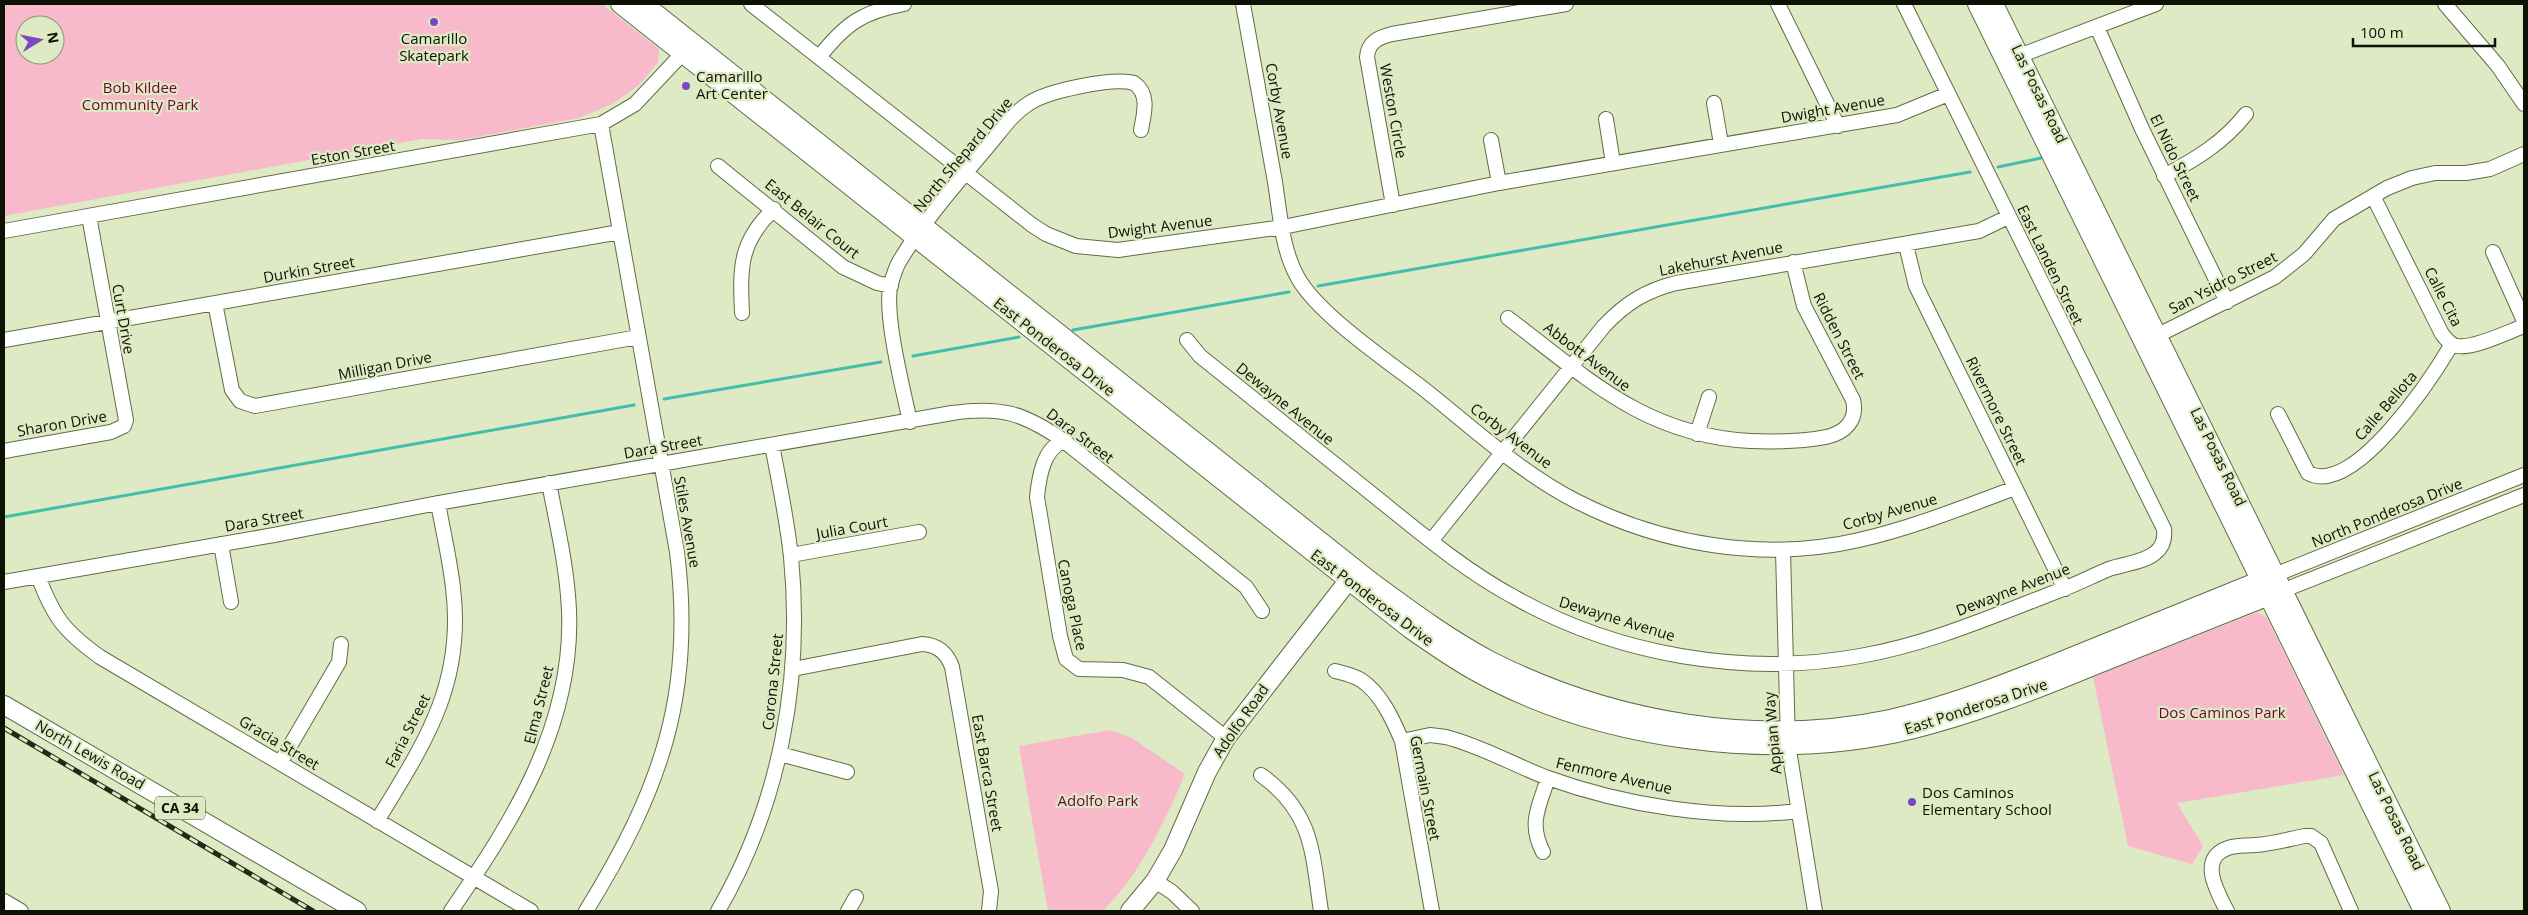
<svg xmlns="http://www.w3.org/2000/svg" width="2528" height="915" font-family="'Open Sans',sans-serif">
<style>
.green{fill:#f8b9ca;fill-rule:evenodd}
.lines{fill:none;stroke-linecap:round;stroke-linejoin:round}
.stream{stroke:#43beac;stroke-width:3}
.minor-casing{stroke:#626c49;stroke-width:16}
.major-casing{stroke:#626c49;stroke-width:20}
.minor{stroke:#fff;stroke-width:14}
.major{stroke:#fff;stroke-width:18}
.rail-casing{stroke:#242819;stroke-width:5}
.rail{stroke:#deeac3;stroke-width:3;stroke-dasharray:9;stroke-linecap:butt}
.poi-dot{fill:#7d47bf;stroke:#deeac3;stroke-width:2}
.labels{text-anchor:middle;stroke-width:4.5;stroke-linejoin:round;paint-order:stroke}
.shield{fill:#deeac3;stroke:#4c533e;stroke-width:1}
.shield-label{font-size:14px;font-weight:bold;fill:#0e1205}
.poi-label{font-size:15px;fill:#0e1205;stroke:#deeac3;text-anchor:start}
.park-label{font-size:15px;fill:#700237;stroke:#deeac3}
.street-label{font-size:15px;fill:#0e1205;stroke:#deeac3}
</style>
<rect width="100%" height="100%" fill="#deeac3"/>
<!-- green -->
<path class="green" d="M 4,4 L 602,4 L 659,49 L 658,62 L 640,84 L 614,103 L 579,118 L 460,140 L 422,139 L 4,216 ZM 25,25 L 55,25 L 55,55 L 25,55 Z
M 2258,612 L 2267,618 L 2344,775 L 2177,803 L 2203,846 L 2192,864 L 2128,846 L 2093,677 Z
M 1110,730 L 1132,738 L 1185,774 C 1164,824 1141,872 1103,911 L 1048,911 L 1019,746 Z"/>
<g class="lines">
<!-- stream -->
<path class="stream" d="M 1998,167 L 2041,158
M 1318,286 L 1970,172
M 1073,330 L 1289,292
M 913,356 L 1019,337
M 664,399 L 881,362
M 4,517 L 634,405"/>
<!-- minor casing -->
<g class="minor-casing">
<path id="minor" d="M 751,4 L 1032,225 L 1046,234 L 1076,246 L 1118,250 L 1283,227 L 1499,183 L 1897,115 L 1948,94
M 1243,4 C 1254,63 1264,123 1275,182 C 1280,214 1282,250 1298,278 C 1319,316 1394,365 1430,394 C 1476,431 1523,474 1576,501 C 1662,545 1764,562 1859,540 C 1912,528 1964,507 2015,488
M 1778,4 L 1838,126
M 2445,4 L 2498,66 L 2524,104
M 2097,27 L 2142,129 L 2227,302
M 820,56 C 846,23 863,12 904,4
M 2011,59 L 2156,4
M 1714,103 L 1721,144
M 1606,119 L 1613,163
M 1491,140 L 1499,183
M 718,166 L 843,267 L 877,283 L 891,286
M 2164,176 C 2196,159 2223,143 2246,114
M 2373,196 L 2442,334 C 2446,339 2450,345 2457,346 C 2473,349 2508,332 2524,326
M 1393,205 L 1367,57 C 1368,42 1379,37 1392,34 L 1566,4
M 4,231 L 601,124 L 635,104 L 683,53
M 1906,245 L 1916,286 L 2065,589
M 2493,252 L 2524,321
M 215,303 L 232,390 L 240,401 L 255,406 L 638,337
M 742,313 C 740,268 739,242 774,209
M 1508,318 C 1588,379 1645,435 1750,441 C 1775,442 1801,442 1826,437 C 1845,433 1858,420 1853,400 L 1804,306 L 1793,262
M 2150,339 L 2275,277 L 2304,254 L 2334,219 L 2387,188 L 2412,178 L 2435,173 L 2466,173 L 2490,169 L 2524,154
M 4,340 L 620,232
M 1187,340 L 1200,356 C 1257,402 1314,448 1372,494 C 1417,530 1462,569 1514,597 C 1616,655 1744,677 1860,656 C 1929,644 1993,616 2058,591 C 2075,585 2092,576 2109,569 C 2123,564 2143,563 2155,553 C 2163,547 2165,538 2164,529 L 1904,4
M 2278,414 L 2308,473 C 2354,498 2433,376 2452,344
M 910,422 C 903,388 885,320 890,287 C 892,280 895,269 899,262 C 924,220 958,182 989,145 C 1001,131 1012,114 1028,104 C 1046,91 1113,77 1134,83 C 1150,94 1144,114 1141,130
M 1697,434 L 1709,397
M 1064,441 C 1043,448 1039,478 1037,497 L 1060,636 L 1066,659 L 1079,669 L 1123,670 L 1149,677 L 1226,738
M 4,451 L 111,432 L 124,426 L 126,420 L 89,216
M 1431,541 L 1604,326 C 1626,303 1645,291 1676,283 L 1979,231 L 2008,217
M 221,544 L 231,602
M 1783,550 L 1788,744 L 1815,911
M 791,555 L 919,532
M 38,576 C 54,618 64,631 100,657 L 531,911
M 2267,578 L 2524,475
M 4,582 L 274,535 L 438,503 L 952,413 C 1001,406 1024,413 1064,441 L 1246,587 L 1262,611
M 2274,594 L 2524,495
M 793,669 L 922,644 C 938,645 947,653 952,667 L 986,863 L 991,891 L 989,911
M 1335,671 C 1343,673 1353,675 1361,680 C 1381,693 1393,720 1402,741 L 1432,911
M 1402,741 L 1430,735 L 1446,737 C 1481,746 1514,765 1548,778 C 1623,805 1719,821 1798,811
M 780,754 L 847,772
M 280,763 L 339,662 L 341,644
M 1261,775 C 1314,813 1312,853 1321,911
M 377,821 C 424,744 465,684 453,588 C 450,560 443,531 438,503
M 1543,852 C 1528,823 1539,807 1548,778
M 1155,881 L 1172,892 L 1192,911
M 4,901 L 21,911
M 451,911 C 513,821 574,725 569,610 C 567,567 557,525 549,483
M 586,911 C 660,791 695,695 677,552 L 601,124
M 718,911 C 780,804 803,679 791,557 C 787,519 779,482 772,445
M 848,911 L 856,897
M 2227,911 C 2218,893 2197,859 2228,848 C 2237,845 2246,846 2255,845 C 2272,844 2289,839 2305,836 L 2311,836 L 2321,843 L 2351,911"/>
</g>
<!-- major casing -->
<g class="major-casing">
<path id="major" d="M 620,4 L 1410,629 C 1430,643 1450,657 1471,669 C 1597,741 1773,764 1914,729 C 1974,714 2033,691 2091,667 C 2150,644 2209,620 2269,596
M 644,4 L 1372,582 C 1410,610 1449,639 1491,661 C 1612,722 1756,747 1890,719 C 1952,705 2012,681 2071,657 C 2134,631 2198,606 2261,580
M 1977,4 L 2423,911
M 1994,4 L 2441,911
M 4,705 L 357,911
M 1130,911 L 1155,881 L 1173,850 L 1207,772 L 1226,738 L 1355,572"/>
</g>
<!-- minor -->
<use href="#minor" class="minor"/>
<!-- major -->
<use href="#major" class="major"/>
<!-- rail casing -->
<g class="rail-casing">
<path id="rail" d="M 4,728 L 313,911"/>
</g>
<!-- rail -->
<use href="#rail" class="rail"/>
</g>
<!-- markers -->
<g class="poi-dot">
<circle cx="434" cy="22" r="5"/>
<circle cx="686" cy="86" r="5"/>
<circle cx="1912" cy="802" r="5"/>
</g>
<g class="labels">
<!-- shield labels -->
<rect class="shield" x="155" y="796.5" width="50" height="23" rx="4"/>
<g class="shield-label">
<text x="180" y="813">CA 34</text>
</g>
<!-- poi labels -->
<g class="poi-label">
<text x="434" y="44" text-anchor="middle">Camarillo<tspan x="434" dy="17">Skatepark</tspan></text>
<text x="696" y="82">Camarillo<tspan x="696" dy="17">Art Center</tspan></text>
<text x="1922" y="798">Dos Caminos<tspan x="1922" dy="17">Elementary School</tspan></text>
</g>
<!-- park labels -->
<g class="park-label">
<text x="140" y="93">Bob Kildee<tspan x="140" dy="17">Community Park</tspan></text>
<text x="2222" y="718">Dos Caminos Park</text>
<text x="1098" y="806">Adolfo Park</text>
</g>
<!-- street labels -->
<g class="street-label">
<text transform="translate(2039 94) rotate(64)" y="5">Las Posas Road</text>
<text transform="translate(1833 109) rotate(-10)" y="5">Dwight Avenue</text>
<text transform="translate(1279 111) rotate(80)" y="5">Corby Avenue</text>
<text transform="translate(1393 111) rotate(80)" y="5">Weston Circle</text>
<text transform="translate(353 153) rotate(-10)" y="5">Eston Street</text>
<text transform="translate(963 155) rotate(-50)" y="5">North Shepard Drive</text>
<text transform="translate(2175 158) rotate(64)" y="5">El Nido Street</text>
<text transform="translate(812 219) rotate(39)" y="5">East Belair Court</text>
<text transform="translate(1160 227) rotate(-7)" y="5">Dwight Avenue</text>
<text transform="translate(1721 259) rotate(-11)" y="5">Lakehurst Avenue</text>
<text transform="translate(2050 265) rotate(64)" y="5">East Landen Street</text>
<text transform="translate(309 270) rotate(-10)" y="5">Durkin Street</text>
<text transform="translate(2223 283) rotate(-27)" y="5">San Ysidro Street</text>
<text transform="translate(2443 297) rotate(63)" y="5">Calle Cita</text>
<text transform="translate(123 319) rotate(80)" y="5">Curt Drive</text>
<text transform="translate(1839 336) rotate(63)" y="5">Ridden Street</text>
<text transform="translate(1054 347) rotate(38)" y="5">East Ponderosa Drive</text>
<text transform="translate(1587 357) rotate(37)" y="5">Abbott Avenue</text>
<text transform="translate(385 366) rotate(-11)" y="5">Milligan Drive</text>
<text transform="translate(1285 404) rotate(39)" y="5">Dewayne Avenue</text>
<text transform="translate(2386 406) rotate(-49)" y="5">Calle Bellota</text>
<text transform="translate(1996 411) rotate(64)" y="5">Rivermore Street</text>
<text transform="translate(62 424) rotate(-10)" y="5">Sharon Drive</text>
<text transform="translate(1080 436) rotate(37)" y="5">Dara Street</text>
<text transform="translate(1511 436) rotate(37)" y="5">Corby Avenue</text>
<text transform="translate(663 447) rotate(-10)" y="5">Dara Street</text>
<text transform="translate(2218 457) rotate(64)" y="5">Las Posas Road</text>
<text transform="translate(1890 512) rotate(-16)" y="5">Corby Avenue</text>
<text transform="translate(2387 513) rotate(-22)" y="5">North Ponderosa Drive</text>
<text transform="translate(264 520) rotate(-10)" y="5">Dara Street</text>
<text transform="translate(687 522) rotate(80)" y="5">Stiles Avenue</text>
<text transform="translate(852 528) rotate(-10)" y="5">Julia Court</text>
<text transform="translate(2013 590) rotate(-21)" y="5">Dewayne Avenue</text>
<text transform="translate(1372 598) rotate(37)" y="5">East Ponderosa Drive</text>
<text transform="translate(1072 605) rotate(78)" y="5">Canoga Place</text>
<text transform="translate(1617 619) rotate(17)" y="5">Dewayne Avenue</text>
<text transform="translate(773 682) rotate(-84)" y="5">Corona Street</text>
<text transform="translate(539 705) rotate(-76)" y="5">Elma Street</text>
<text transform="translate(1976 707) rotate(-18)" y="5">East Ponderosa Drive</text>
<text transform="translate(1241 721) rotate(-55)" y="5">Adolfo Road</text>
<text transform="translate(408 731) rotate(-63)" y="5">Faria Street</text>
<text transform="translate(1773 733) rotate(-95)" y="5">Appian Way</text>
<text transform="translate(279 743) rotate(31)" y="5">Gracia Street</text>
<text transform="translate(90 755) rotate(30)" y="5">North Lewis Road</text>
<text transform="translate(987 773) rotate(80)" y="5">East Barca Street</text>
<text transform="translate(1614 776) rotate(13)" y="5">Fenmore Avenue</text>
<text transform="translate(1425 788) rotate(79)" y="5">Germain Street</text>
<text transform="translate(2396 821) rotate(64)" y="5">Las Posas Road</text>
</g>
</g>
<!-- border -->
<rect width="2528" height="915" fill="none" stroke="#0e1205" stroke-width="10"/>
<!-- north arrow -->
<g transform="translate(40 40) rotate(80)"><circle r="24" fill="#deeac3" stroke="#8b9477"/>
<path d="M0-4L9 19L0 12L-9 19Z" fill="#7d47bf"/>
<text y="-8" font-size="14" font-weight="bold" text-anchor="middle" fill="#0e1205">N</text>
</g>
<!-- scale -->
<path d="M2353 38v8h142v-8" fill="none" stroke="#0e1205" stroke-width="2.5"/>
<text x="2360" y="38" font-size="15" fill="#0e1205" stroke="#deeac3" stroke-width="4" paint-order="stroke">100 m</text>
</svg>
